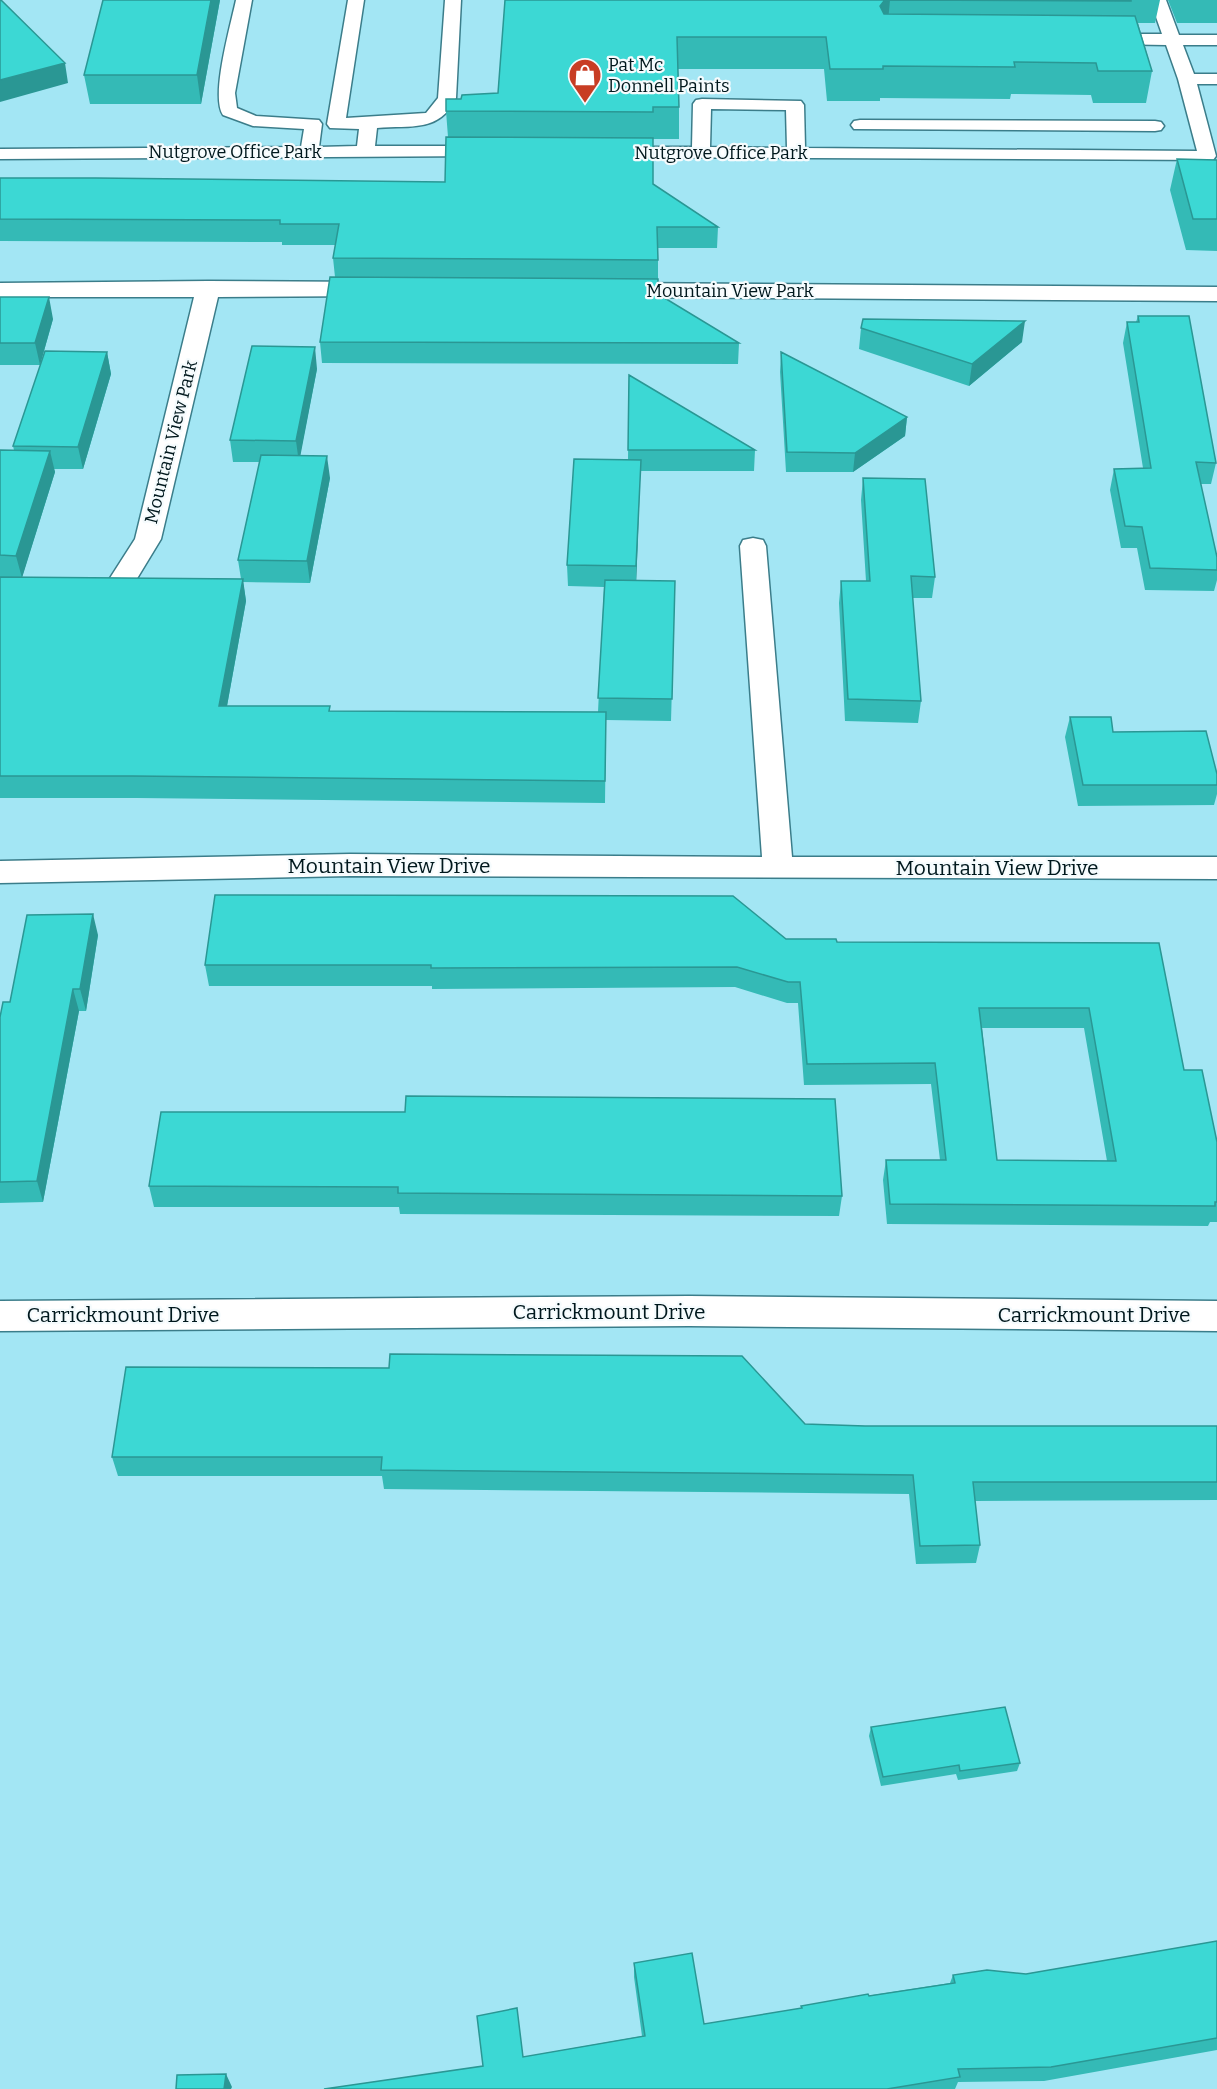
<svg xmlns="http://www.w3.org/2000/svg" width="1217" height="2089" font-family="Bitter,serif">
<style>
.lines{fill:none;stroke-linecap:round;stroke-linejoin:round}
.lane-casing{stroke:#3b7d8a;stroke-width:3}
.street-casing{stroke:#3b7d8a;stroke-width:3}
.lane{fill:#fff;fill-rule:evenodd}
.street{fill:#fff;fill-rule:evenodd}
.wall{fill:#34bab6;fill-rule:evenodd}
.shaded-wall{fill:#2a9794}
.building{fill:#3cd8d4;stroke:#2a9794;stroke-width:1.5;fill-rule:evenodd}
.labels{text-anchor:middle;stroke-width:4.5;stroke-linejoin:round;paint-order:stroke}
.far-poi-label{font-size:18px;fill:#00181d;stroke:#f5fbfd;text-anchor:start}
.far-street-label{font-size:18px;fill:#00181d;stroke:#f5fbfd}
.street-label{font-size:21px;fill:#00181d;stroke:#f5fbfd}
</style>
<rect width="100%" height="100%" fill="#a3e6f4"/>
<g class="lines">
<!-- lane casing -->
<g class="lane-casing">
<path id="lane" d="M 236,0 L 252,0 L 235,93 L 237,108 L 256,116 L 319,120 L 322,124 L 319,147 L 357,146 L 359,129 L 330,128 L 327,124 L 348,0 L 364,0 L 346,118 L 426,113 L 438,98 L 445,0 L 461,0 L 456,98 C 439,133 411,125 377,128 L 375,146 L 482,146 L 488,147 L 491,151 L 488,155 L 482,156 L 0,159 L 0,149 L 301,147 L 304,129 L 253,126 L 223,115 C 210,96 231,24 236,0 Z
M 1150,0 L 1166,0 L 1179,35 L 1217,35 L 1217,45 L 1183,45 L 1194,74 L 1217,74 L 1217,84 L 1197,84 L 1216,156 L 1213,160 L 616,157 L 610,156 L 607,152 L 610,148 L 616,147 L 692,147 L 693,104 L 696,100 L 702,99 L 801,101 L 804,105 L 805,148 L 1197,151 L 1178,79 L 1166,45 L 1107,44 L 1101,43 L 1099,39 L 1101,35 L 1107,34 L 1162,34 ZM 711,109 L 786,110 L 787,148 L 710,147 Z
M 860,120 L 1155,121 L 1161,122 L 1164,126 L 1161,130 L 1155,131 L 854,129 L 851,125 L 854,121 Z"/>
</g>
<!-- street casing -->
<g class="street-casing">
<path id="street" d="M 208,281 L 373,282 L 381,284 L 385,289 L 381,294 L 373,296 L 218,297 L 161,539 L 127,595 L 117,598 L 107,595 L 103,589 L 135,539 L 194,297 L 0,297 L 0,283 Z
M 614,283 L 1217,287 L 1217,301 L 614,297 L 606,295 L 602,290 L 606,285 Z
M 753,538 L 763,540 L 766,546 L 792,857 L 1217,857 L 1217,879 L 350,876 L 0,883 L 0,861 L 350,854 L 762,857 L 740,546 L 743,540 Z
M 689,1296 L 1217,1301 L 1217,1331 L 689,1326 L 0,1331 L 0,1301 Z"/>
</g>
<!-- lane -->
<use href="#lane" class="lane"/>
<!-- street -->
<use href="#street" class="street"/>
</g>
<!-- wall -->
<path class="wall" d="M 220,0 L 201,104 L 90,104 L 84,75 Z
M 505,0 L 1160,0 L 1155,23 L 1138,23 L 1152,71 L 1146,103 L 1093,103 L 1091,95 L 1011,94 L 1010,99 L 880,98 L 880,101 L 827,101 L 824,69 L 678,69 L 679,107 L 679,139 L 653,139 L 653,184 L 718,227 L 717,248 L 658,248 L 658,294 L 739,343 L 738,364 L 322,363 L 320,342 L 335,277 L 333,258 L 336,245 L 282,245 L 282,242 L 0,241 L 0,178 L 445,182 L 448,137 L 446,111 L 461,99 L 498,93 Z
M 1168,0 L 1217,0 L 1217,23 L 1177,23 Z
M 1177,159 L 1217,160 L 1217,251 L 1186,250 L 1170,190 Z
M 0,297 L 53,319 L 40,365 L 0,365 Z
M 1138,316 L 1216,463 L 1211,484 L 1200,484 L 1217,557 L 1217,580 L 1214,591 L 1145,590 L 1137,548 L 1121,548 L 1110,490 L 1114,469 L 1143,468 L 1123,343 L 1127,322 L 1136,322 Z
M 861,328 L 1022,342 L 969,386 L 859,349 Z
M 107,352 L 111,374 L 83,469 L 54,469 L 55,472 L 22,577 L 241,579 L 238,560 L 260,462 L 233,462 L 230,440 L 317,369 L 300,455 L 330,478 L 310,583 L 243,582 L 246,601 L 227,706 L 330,711 L 598,712 L 604,587 L 568,586 L 567,565 L 628,460 L 629,375 L 755,450 L 754,471 L 640,471 L 636,581 L 675,581 L 671,721 L 606,720 L 605,803 L 137,798 L 0,798 L 0,450 L 14,450 L 13,446 Z
M 781,352 L 907,417 L 905,436 L 853,472 L 786,472 L 780,372 Z
M 863,478 L 935,577 L 932,598 L 912,598 L 921,701 L 918,723 L 845,721 L 839,603 L 841,581 L 866,581 L 861,500 Z
M 1070,717 L 1113,732 L 1217,774 L 1217,794 L 1214,805 L 1078,806 L 1065,737 Z
M 98,935 L 86,1011 L 79,1011 L 43,1202 L 0,1203 L 0,1017 L 10,1002 Z
M 786,939 L 837,942 L 1159,943 L 1184,1070 L 1217,1142 L 1217,1222 L 1210,1222 L 1208,1226 L 887,1224 L 883,1180 L 886,1160 L 940,1160 L 931,1084 L 804,1085 L 798,1003 L 787,1003 L 735,987 L 432,989 L 432,986 L 209,986 L 205,965 ZM 982,1028 L 1084,1028 L 1107,1161 L 997,1160 Z
M 161,1112 L 842,1196 L 839,1216 L 400,1214 L 399,1207 L 154,1207 L 149,1186 Z
M 805,1424 L 865,1426 L 1217,1426 L 1217,1500 L 975,1501 L 980,1545 L 976,1563 L 916,1564 L 909,1494 L 384,1489 L 382,1476 L 118,1476 L 112,1457 Z
M 871,1727 L 1020,1763 L 1017,1771 L 958,1780 L 956,1774 L 881,1786 L 869,1736 Z
M 1217,1941 L 1217,2050 L 1044,2081 L 958,2082 L 955,2089 L 324,2089 L 483,2066 L 523,2057 L 642,2036 L 634,1977 L 634,1963 L 704,2024 L 801,2009 L 801,2006 L 950,1983 L 953,1975 L 1026,1974 Z"/>
<!-- shaded-wall -->
<path class="shaded-wall" d="M 211,0 L 220,0 L 201,104 L 197,75 Z
M 890,0 L 887,32 L 880,6 L 884,1 Z
M 65,63 L 68,83 L 0,102 L 0,80 Z
M 49,297 L 53,319 L 40,365 L 35,343 Z
M 1025,321 L 1022,342 L 969,386 L 972,364 Z
M 315,347 L 317,369 L 299,463 L 296,441 Z
M 107,352 L 111,374 L 83,469 L 78,447 Z
M 907,417 L 905,436 L 853,472 L 855,453 Z
M 50,451 L 55,472 L 22,578 L 16,556 Z
M 327,456 L 330,478 L 310,583 L 307,561 Z
M 641,460 L 640,482 L 636,588 L 636,566 Z
M 243,579 L 246,601 L 223,728 L 219,706 Z
M 93,914 L 98,935 L 86,1011 L 80,989 Z
M 73,989 L 79,1011 L 43,1202 L 37,1181 Z
M 226,2074 L 232,2087 L 231,2089 L 224,2089 Z"/>
<!-- building -->
<path class="building" d="M 0,0 L 1,0 L 65,63 L 0,80 Z
M 103,0 L 211,0 L 197,75 L 84,75 Z
M 505,0 L 1131,0 L 1131,1 L 890,0 L 884,1 L 880,6 L 884,14 L 1135,16 L 1152,71 L 1098,71 L 1096,63 L 1014,62 L 1015,67 L 883,66 L 883,69 L 830,69 L 826,37 L 677,37 L 679,107 L 653,107 L 653,112 L 446,111 L 446,99 L 461,99 L 462,95 L 498,93 Z
M 446,137 L 653,138 L 653,184 L 718,227 L 657,227 L 658,260 L 333,258 L 339,224 L 280,224 L 280,220 L 0,219 L 0,178 L 96,178 L 445,182 Z
M 1177,159 L 1217,160 L 1217,219 L 1193,219 Z
M 330,277 L 658,279 L 658,294 L 739,343 L 320,342 Z
M 0,297 L 49,297 L 35,343 L 0,343 Z
M 1138,316 L 1189,316 L 1216,463 L 1196,462 L 1217,557 L 1217,570 L 1150,568 L 1142,527 L 1125,526 L 1114,469 L 1151,468 L 1127,322 L 1139,322 Z
M 863,319 L 1025,321 L 972,364 L 861,328 Z
M 252,346 L 315,347 L 296,441 L 230,440 Z
M 45,351 L 107,352 L 78,447 L 13,446 Z
M 781,352 L 907,417 L 855,453 L 787,452 Z
M 629,375 L 755,450 L 628,450 Z
M 0,450 L 50,451 L 16,556 L 0,555 Z
M 261,455 L 327,456 L 307,561 L 238,560 Z
M 574,459 L 641,460 L 636,566 L 567,565 Z
M 863,478 L 925,479 L 935,577 L 911,576 L 921,701 L 848,699 L 841,581 L 870,581 Z
M 0,577 L 243,579 L 219,706 L 330,706 L 329,711 L 606,712 L 605,781 L 132,776 L 0,776 Z
M 605,580 L 675,581 L 672,699 L 598,698 Z
M 1070,717 L 1111,717 L 1113,732 L 1206,731 L 1217,774 L 1217,785 L 1083,785 Z
M 215,895 L 733,896 L 786,939 L 836,939 L 837,942 L 1159,943 L 1184,1070 L 1202,1070 L 1217,1142 L 1217,1202 L 1215,1202 L 1215,1206 L 890,1204 L 886,1160 L 946,1160 L 935,1063 L 807,1064 L 800,982 L 788,982 L 737,967 L 431,968 L 431,965 L 205,965 ZM 979,1008 L 1089,1008 L 1116,1161 L 997,1160 Z
M 93,914 L 80,989 L 73,989 L 37,1181 L 0,1182 L 0,1017 L 3,1002 L 10,1002 L 27,915 Z
M 406,1096 L 835,1099 L 842,1196 L 398,1193 L 398,1187 L 149,1186 L 161,1112 L 405,1112 Z
M 390,1354 L 742,1356 L 805,1424 L 865,1426 L 1217,1426 L 1217,1482 L 973,1482 L 980,1545 L 920,1546 L 913,1475 L 381,1470 L 382,1457 L 112,1457 L 126,1367 L 389,1368 Z
M 1005,1707 L 1020,1763 L 960,1771 L 959,1765 L 883,1777 L 871,1727 Z
M 1217,1941 L 1217,2038 L 1051,2067 L 958,2069 L 960,2077 L 887,2089 L 324,2089 L 483,2066 L 477,2016 L 517,2008 L 523,2057 L 645,2036 L 634,1963 L 692,1953 L 704,2024 L 802,2008 L 801,2006 L 868,1994 L 869,1996 L 955,1983 L 953,1975 L 987,1970 L 1026,1974 Z
M 226,2074 L 224,2089 L 176,2089 L 177,2075 Z"/>
<!-- icons -->
<defs>
<g id="shop-pin" transform="scale(1.725)"><path d="M0 17L-7.5 6A9.5 9.5 0 1 1 7.5 6Z" fill="#c83d24" stroke="#f5fbfd"/><path d="M-5-2.5h2.3a2.7 3.5 0 0 1 5.4 0H5L5.5 6h-11ZM-1.5-2.5h3a1.5 2.3 0 0 0-3 0Z" fill="#fff"/></g>
</defs>
<g fill-rule="evenodd">
<use href="#shop-pin" x="585" y="75"/>
</g>
<g class="labels">
<!-- far-poi labels -->
<g class="far-poi-label">
<text x="608" y="71">Pat Mc<tspan x="608" dy="21">Donnell Paints</tspan></text>
</g>
<!-- far-street labels -->
<g class="far-street-label">
<text x="235" y="158">Nutgrove Office Park</text>
<text x="721" y="159">Nutgrove Office Park</text>
<text x="730" y="297">Mountain View Park</text>
<text transform="translate(171 442) rotate(-76)" y="6">Mountain View Park</text>
</g>
<!-- street labels -->
<g class="street-label">
<text x="389" y="873">Mountain View Drive</text>
<text x="997" y="875">Mountain View Drive</text>
<text x="609" y="1319">Carrickmount Drive</text>
<text x="123" y="1322">Carrickmount Drive</text>
<text x="1094" y="1322">Carrickmount Drive</text>
</g>
</g>
</svg>
